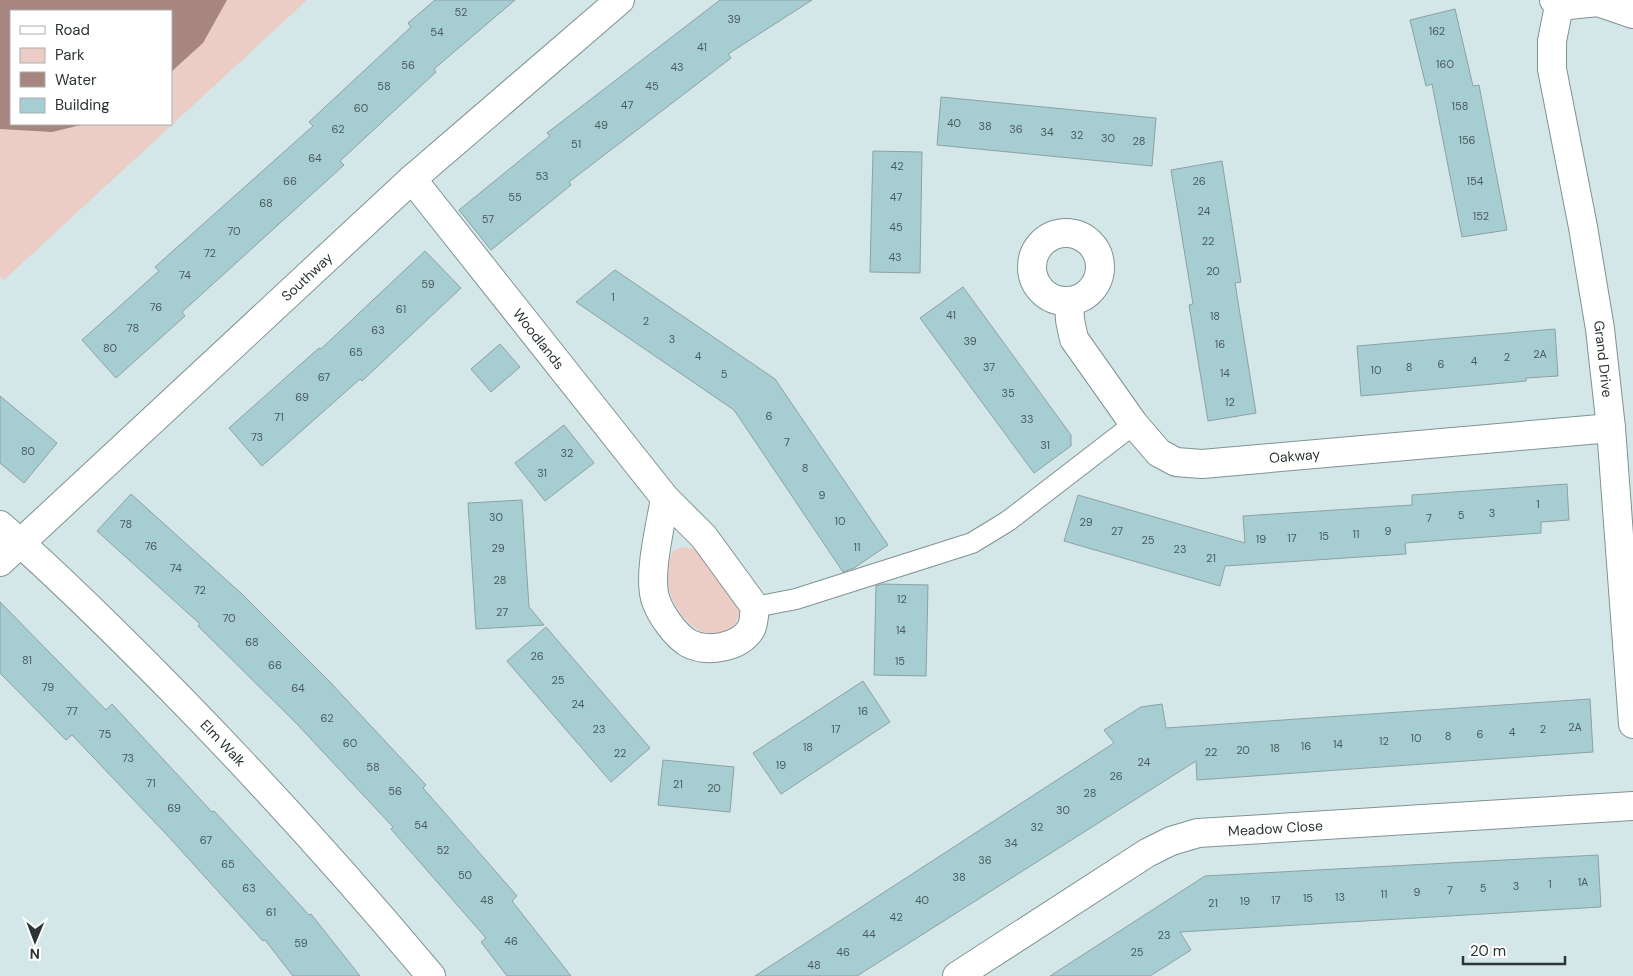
<svg xmlns="http://www.w3.org/2000/svg" width="1633" height="976" font-family="'DM Sans',sans-serif">
<style>
.green{fill:#eccdc6;fill-rule:evenodd}
.water{fill:#a88680}
.building{fill:#a6ced2;stroke:#8da0a2}
.lines{fill:none;stroke-linecap:round;stroke-linejoin:round}
.service-casing{stroke:#809294;stroke-width:22}
.minor-casing{stroke:#809294;stroke-width:30}
.tertiary-casing{stroke:#809294;stroke-width:30}
.secondary-casing{stroke:#809294;stroke-width:30}
.service{stroke:#fff;stroke-width:20}
.minor{stroke:#fff;stroke-width:28}
.tertiary{stroke:#fff;stroke-width:28}
.secondary{stroke:#fff;stroke-width:28}
.labels{text-anchor:middle;stroke-width:4.5;stroke-linejoin:round;paint-order:stroke}
.number-label{font-size:11px;fill:#4a5a5c}
.street-label{font-size:14px;fill:#2c3435;stroke:#fff}
</style>
<rect width="100%" height="100%" fill="#d3e7e8"/>
<!-- green -->
<path class="green" d="M 0,0 L 307,0 L 4,280 L 0,277 ZM 11,11 L 171,11 L 171,124 L 11,124 Z
M 682,547 C 707,549 711,562 725,580 C 729,586 739,594 740,601 C 742,607 739,615 737,620 C 717,662 648,606 673,551 Z"/>
<!-- water -->
<path class="water" d="M 0,0 L 227,0 L 203,43 L 171,72 L 171,11 L 11,11 L 11,124 L 85,124 L 52,132 L 0,129 Z"/>
<!-- building -->
<path class="building" d="M 435,0 L 515,0 L 434,69 L 436,72 L 340,161 L 344,165 L 182,312 L 185,316 L 116,378 L 82,340 L 159,271 L 155,267 L 313,126 L 309,122 L 411,27 L 408,23 Z
M 720,0 L 812,0 L 728,54 L 731,58 L 569,182 L 571,185 L 491,250 L 459,210 L 550,136 L 547,133 Z
M 1455,9 L 1473,86 L 1479,85 L 1507,230 L 1462,237 L 1432,84 L 1426,86 L 1410,20 Z
M 941,97 L 1156,118 L 1152,166 L 937,145 Z
M 873,151 L 922,152 L 920,273 L 870,272 Z
M 1222,161 L 1241,282 L 1235,283 L 1256,413 L 1208,421 L 1189,305 L 1193,304 L 1171,170 Z
M 425,251 L 461,288 L 362,381 L 360,379 L 262,466 L 229,428 L 319,348 L 321,349 Z
M 615,270 L 775,379 L 888,545 L 854,568 L 843,572 L 734,410 L 576,302 Z
M 963,287 L 1071,435 L 1071,446 L 1034,473 L 920,318 Z
M 1555,329 L 1558,376 L 1526,378 L 1526,381 L 1361,396 L 1357,346 Z
M 500,344 L 520,367 L 491,392 L 471,369 Z
M 0,396 L 57,443 L 24,483 L 0,463 Z
M 564,425 L 594,463 L 545,501 L 515,463 Z
M 1567,484 L 1569,520 L 1541,522 L 1541,533 L 1405,543 L 1406,554 L 1225,566 L 1220,586 L 1064,541 L 1078,495 L 1245,543 L 1243,516 L 1412,505 L 1412,495 Z
M 131,494 L 243,595 L 329,681 L 426,785 L 423,788 L 517,896 L 512,901 L 571,976 L 507,976 L 481,942 L 486,938 L 391,829 L 393,827 L 297,724 L 198,626 L 200,624 L 97,531 Z
M 522,500 L 529,607 L 544,625 L 476,629 L 468,503 Z
M 882,584 L 928,585 L 926,676 L 874,675 L 876,586 Z
M 0,602 L 106,710 L 112,704 L 212,812 L 214,811 L 309,915 L 311,914 L 360,976 L 293,976 L 265,940 L 263,941 L 168,836 L 72,735 L 66,740 L 0,673 Z
M 546,627 L 650,748 L 611,782 L 507,661 Z
M 863,681 L 890,722 L 781,794 L 753,753 Z
M 1590,699 L 1593,752 L 1197,780 L 1196,761 L 857,976 L 755,976 L 1114,743 L 1104,730 L 1141,707 L 1162,704 L 1166,728 Z
M 663,760 L 734,767 L 730,812 L 658,805 Z
M 1598,855 L 1601,907 L 1180,932 L 1191,950 L 1150,976 L 1050,976 L 1205,876 Z"/>
<g class="lines">
<!-- service casing -->
<g class="service-casing">
<path id="service" d="M 755,607 L 796,599 L 972,543 L 1008,521 L 1134,424"/>
</g>
<!-- minor casing -->
<g class="minor-casing">
<g id="minor">
<path id="s1" d="M 412,179 L 665,498"/>
<circle cx="1066" cy="267" r="34"/>
<path id="s2" d="M 1069,301 L 1070,320 L 1074,339 L 1134,424 L 1159,453 L 1176,462 L 1202,464 L 1611,428"/>
<path d="M 665,498 L 704,537 L 755,607 C 754,613 754,624 751,629 C 739,648 707,653 688,643 C 675,635 661,615 656,601 C 647,577 661,524 665,498 Z"/>
<path id="s3" d="M 0,525 C 61,578 118,635 175,693 C 264,784 349,878 431,976"/>
<path id="s4" d="M 0,562 L 412,179 L 620,0"/>
<path id="s5" d="M 957,976 L 1147,853 L 1171,841 L 1198,833 L 1633,806"/>
</g>
</g>
<!-- tertiary casing -->
<g class="tertiary-casing">
<path id="tertiary" d="M 1559,6 L 1598,2 L 1633,14"/>
</g>
<!-- secondary casing -->
<g class="secondary-casing">
<g id="secondary">
<path id="s6" d="M 1554,0 L 1559,6 L 1552,41 L 1552,69 L 1583,227 L 1600,329 L 1611,428 L 1633,724"/>
</g>
</g>
<!-- service -->
<use href="#service" class="service"/>
<!-- minor -->
<use href="#minor" class="minor"/>
<!-- tertiary -->
<use href="#tertiary" class="tertiary"/>
<!-- secondary -->
<use href="#secondary" class="secondary"/>
</g>
<g class="labels">
<!-- number labels -->
<g class="number-label">
<text x="461" y="16">52</text>
<text x="734" y="23">39</text>
<text x="1437" y="35">162</text>
<text x="437" y="36">54</text>
<text x="702" y="51">41</text>
<text x="1445" y="68">160</text>
<text x="408" y="69">56</text>
<text x="677" y="71">43</text>
<text x="384" y="90">58</text>
<text x="652" y="90">45</text>
<text x="627" y="109">47</text>
<text x="1460" y="110">158</text>
<text x="361" y="112">60</text>
<text x="954" y="127">40</text>
<text x="601" y="129">49</text>
<text x="985" y="130">38</text>
<text x="338" y="133">62</text>
<text x="1016" y="133">36</text>
<text x="1047" y="136">34</text>
<text x="1077" y="139">32</text>
<text x="1108" y="142">30</text>
<text x="1467" y="144">156</text>
<text x="1139" y="145">28</text>
<text x="576" y="148">51</text>
<text x="315" y="162">64</text>
<text x="897" y="170">42</text>
<text x="542" y="180">53</text>
<text x="290" y="185">66</text>
<text x="1199" y="185">26</text>
<text x="1475" y="185">154</text>
<text x="515" y="201">55</text>
<text x="896" y="201">47</text>
<text x="266" y="207">68</text>
<text x="1204" y="215">24</text>
<text x="1481" y="220">152</text>
<text x="488" y="223">57</text>
<text x="896" y="231">45</text>
<text x="234" y="235">70</text>
<text x="1208" y="245">22</text>
<text x="210" y="257">72</text>
<text x="895" y="261">43</text>
<text x="1213" y="275">20</text>
<text x="185" y="279">74</text>
<text x="428" y="288">59</text>
<text x="613" y="301">1</text>
<text x="156" y="311">76</text>
<text x="401" y="313">61</text>
<text x="951" y="319">41</text>
<text x="1215" y="320">18</text>
<text x="646" y="325">2</text>
<text x="133" y="332">78</text>
<text x="378" y="334">63</text>
<text x="672" y="343">3</text>
<text x="970" y="345">39</text>
<text x="1220" y="348">16</text>
<text x="110" y="352">80</text>
<text x="356" y="356">65</text>
<text x="1540" y="358">2A</text>
<text x="698" y="360">4</text>
<text x="1507" y="361">2</text>
<text x="1474" y="365">4</text>
<text x="1441" y="368">6</text>
<text x="989" y="371">37</text>
<text x="1409" y="371">8</text>
<text x="1376" y="374">10</text>
<text x="1225" y="377">14</text>
<text x="724" y="378">5</text>
<text x="324" y="381">67</text>
<text x="1008" y="397">35</text>
<text x="302" y="401">69</text>
<text x="1230" y="406">12</text>
<text x="769" y="420">6</text>
<text x="279" y="421">71</text>
<text x="1027" y="423">33</text>
<text x="257" y="441">73</text>
<text x="787" y="446">7</text>
<text x="1045" y="449">31</text>
<text x="28" y="455">80</text>
<text x="567" y="457">32</text>
<text x="805" y="472">8</text>
<text x="542" y="477">31</text>
<text x="822" y="499">9</text>
<text x="1538" y="508">1</text>
<text x="1492" y="517">3</text>
<text x="1461" y="519">5</text>
<text x="496" y="521">30</text>
<text x="1429" y="522">7</text>
<text x="840" y="525">10</text>
<text x="1086" y="526">29</text>
<text x="126" y="528">78</text>
<text x="1117" y="535">27</text>
<text x="1388" y="535">9</text>
<text x="1356" y="538">11</text>
<text x="1324" y="540">15</text>
<text x="1292" y="542">17</text>
<text x="1261" y="543">19</text>
<text x="1148" y="544">25</text>
<text x="151" y="550">76</text>
<text x="857" y="551">11</text>
<text x="498" y="552">29</text>
<text x="1180" y="553">23</text>
<text x="1211" y="562">21</text>
<text x="176" y="572">74</text>
<text x="500" y="584">28</text>
<text x="200" y="594">72</text>
<text x="902" y="603">12</text>
<text x="502" y="616">27</text>
<text x="229" y="622">70</text>
<text x="901" y="634">14</text>
<text x="252" y="646">68</text>
<text x="537" y="660">26</text>
<text x="27" y="664">81</text>
<text x="900" y="665">15</text>
<text x="275" y="669">66</text>
<text x="558" y="684">25</text>
<text x="48" y="691">79</text>
<text x="298" y="692">64</text>
<text x="578" y="708">24</text>
<text x="72" y="715">77</text>
<text x="863" y="715">16</text>
<text x="327" y="722">62</text>
<text x="1575" y="731">2A</text>
<text x="599" y="733">23</text>
<text x="836" y="733">17</text>
<text x="1543" y="733">2</text>
<text x="1512" y="736">4</text>
<text x="105" y="738">75</text>
<text x="1480" y="738">6</text>
<text x="1448" y="740">8</text>
<text x="1416" y="742">10</text>
<text x="1384" y="745">12</text>
<text x="350" y="747">60</text>
<text x="1338" y="748">14</text>
<text x="1306" y="750">16</text>
<text x="808" y="751">18</text>
<text x="1275" y="752">18</text>
<text x="1243" y="754">20</text>
<text x="1211" y="756">22</text>
<text x="620" y="757">22</text>
<text x="128" y="762">73</text>
<text x="1144" y="766">24</text>
<text x="781" y="769">19</text>
<text x="373" y="771">58</text>
<text x="1116" y="780">26</text>
<text x="151" y="787">71</text>
<text x="678" y="788">21</text>
<text x="714" y="792">20</text>
<text x="395" y="795">56</text>
<text x="1090" y="797">28</text>
<text x="174" y="812">69</text>
<text x="1063" y="814">30</text>
<text x="421" y="829">54</text>
<text x="1037" y="831">32</text>
<text x="206" y="844">67</text>
<text x="1011" y="847">34</text>
<text x="443" y="854">52</text>
<text x="985" y="864">36</text>
<text x="228" y="868">65</text>
<text x="465" y="879">50</text>
<text x="959" y="881">38</text>
<text x="1583" y="886">1A</text>
<text x="1550" y="888">1</text>
<text x="1516" y="890">3</text>
<text x="249" y="892">63</text>
<text x="1483" y="892">5</text>
<text x="1450" y="894">7</text>
<text x="1417" y="896">9</text>
<text x="1384" y="898">11</text>
<text x="1340" y="901">13</text>
<text x="1308" y="902">15</text>
<text x="487" y="904">48</text>
<text x="922" y="904">40</text>
<text x="1276" y="904">17</text>
<text x="1245" y="905">19</text>
<text x="1213" y="907">21</text>
<text x="271" y="916">61</text>
<text x="896" y="921">42</text>
<text x="869" y="938">44</text>
<text x="1164" y="939">23</text>
<text x="511" y="945">46</text>
<text x="301" y="947">59</text>
<text x="843" y="956">46</text>
<text x="1137" y="956">25</text>
<text x="814" y="969">48</text>
</g>
<!-- street labels -->
<g class="street-label">
<text dy="5" stroke="none"><textPath href="#s4" startOffset="419">Southway</textPath></text>
<text dy="5" stroke="none"><textPath href="#s1" startOffset="204">Woodlands</textPath></text>
<text dy="5" stroke="none"><textPath href="#s6" startOffset="366">Grand Drive</textPath></text>
<text dy="5" stroke="none"><textPath href="#s2" startOffset="319">Oakway</textPath></text>
<text dy="5" stroke="none"><textPath href="#s3" startOffset="312">Elm Walk</textPath></text>
<text dy="5" stroke="none"><textPath href="#s5" startOffset="359">Meadow Close</textPath></text>
</g>
</g>
<!-- legend -->
<rect x="10" y="10" width="162" height="115" fill="#ffffff" stroke="#abaeae"/>
<rect x="20" y="26" width="25" height="8" fill="#ffffff" stroke="#abaeae"/>
<text x="55" y="35" font-size="15" fill="#2c3435">Road</text>
<rect x="20" y="48" width="25" height="15" fill="#eccdc6" stroke="#abaeae"/>
<text x="55" y="60" font-size="15" fill="#2c3435">Park</text>
<rect x="20" y="72" width="25" height="15" fill="#a88680" stroke="#abaeae"/>
<text x="55" y="85" font-size="15" fill="#2c3435">Water</text>
<rect x="20" y="98" width="25" height="15" fill="#a6ced2" stroke="#abaeae"/>
<text x="55" y="110" font-size="15" fill="#2c3435">Building</text>
<!-- north arrow -->
<g transform="translate(35 941) rotate(181)" stroke="#ffffff" stroke-width="4" paint-order="stroke">
<path d="M0-4L9 19L0 12L-9 19Z" fill="#2c3435"/>
<text y="-8" font-size="14" font-weight="bold" text-anchor="middle" fill="#2c3435">N</text>
</g>
<!-- scale -->
<path d="M1463 956v8h102v-8" fill="none" stroke="#2c3435" stroke-width="2.5"/>
<text x="1470" y="956" font-size="15" fill="#2c3435" stroke="#ffffff" stroke-width="4" paint-order="stroke">20 m</text>
</svg>
